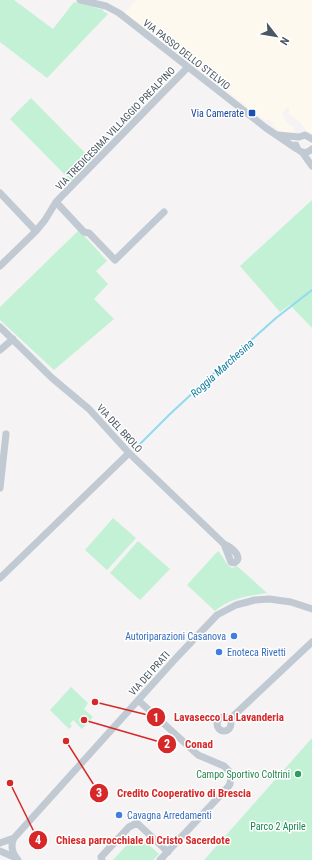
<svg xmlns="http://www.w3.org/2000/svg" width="312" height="860" font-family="'Roboto Condensed',sans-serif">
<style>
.commercial{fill:#fdf9ef}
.green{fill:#c3f1d5}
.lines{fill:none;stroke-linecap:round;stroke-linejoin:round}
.stream{stroke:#90daee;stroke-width:2}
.minor{stroke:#c1cad2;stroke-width:7}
.transit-dot{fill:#1a4fb4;stroke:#fff;stroke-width:1.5}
.shop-dot{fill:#3f7fe0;stroke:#fff;stroke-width:1.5}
.leisure-dot{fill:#2e9e5b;stroke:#fff;stroke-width:1.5}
.labels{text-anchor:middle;stroke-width:3;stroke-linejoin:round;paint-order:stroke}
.street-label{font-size:10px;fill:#4a5661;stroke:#fff}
.transit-label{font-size:10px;fill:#164399;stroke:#fff;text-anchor:end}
.shop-label{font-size:10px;fill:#366cbe;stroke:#fff;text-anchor:start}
.leisure-label{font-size:10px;fill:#27864d;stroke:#fff;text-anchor:end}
.park-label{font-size:10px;fill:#17864f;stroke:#fff}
.water-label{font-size:11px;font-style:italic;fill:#0c7c9b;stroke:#fff}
.leader{fill:none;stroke:#d62828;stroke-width:1.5}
.callout-dot{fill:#d62828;stroke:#fff;stroke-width:1.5}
.mark-label{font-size:12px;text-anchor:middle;font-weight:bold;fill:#fff}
.callout-label{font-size:11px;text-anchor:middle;font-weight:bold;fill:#d62828;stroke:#fff;stroke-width:3;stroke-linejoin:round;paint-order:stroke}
</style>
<rect width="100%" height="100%" fill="#f5f3f3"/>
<!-- commercial -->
<path class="commercial" d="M 136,0 L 312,0 L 312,133 L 306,131 L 300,122 L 289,114 L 289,108 L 287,107 L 282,114 L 286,121 L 293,127 L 295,132 L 289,134 L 282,133 L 272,125 L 274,123 L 268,119 L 266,121 L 125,13 Z"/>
<!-- green -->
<path class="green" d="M 0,0 L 14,0 L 53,29 L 74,2 L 104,10 L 103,11 L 108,14 L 47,78 L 0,42 Z
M 31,98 L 92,160 L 71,181 L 10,119 Z
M 312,200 L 312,328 L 290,305 L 280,312 L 240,266 Z
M 79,230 L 107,261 L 96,271 L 108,284 L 94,299 L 114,319 L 54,370 L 0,320 L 0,307 Z
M 113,518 L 136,538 L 107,570 L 85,550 Z
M 138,541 L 170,569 L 140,600 L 110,573 Z
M 218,551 C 224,557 225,564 232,568 L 237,566 L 267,593 C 249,596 229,598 215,611 L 187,585 Z
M 71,687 L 88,703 L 84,709 L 93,717 L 82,729 L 73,720 L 70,724 L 72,726 L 69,729 L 50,710 Z
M 312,738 L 312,860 L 204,860 Z
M 137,834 L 159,854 L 153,860 L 113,860 Z"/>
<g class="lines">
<!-- stream -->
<path class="stream" d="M 134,450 L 170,414 L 211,376 L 276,318 L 312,290"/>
<!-- minor -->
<path class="minor" d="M 80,0 L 106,6 L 119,13 L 266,128 L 297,149
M 278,135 L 299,137 L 305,135 L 312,139
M 296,145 C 298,153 306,155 312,149
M 302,152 L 312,166
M 0,193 L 36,231
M 56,202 L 84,232 L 89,233 L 115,260 L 164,212
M 0,266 L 36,231 L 45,220 L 56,202 L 188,67
M 0,327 L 52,378 L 89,409 L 129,453 L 224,544 C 230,547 238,552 238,559 C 237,562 234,564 231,562 L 224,544
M 0,350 L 13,339
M 0,488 L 6,434
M 0,578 L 129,453
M 138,700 L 198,755 L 224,766 L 229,771 L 231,777 L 230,784 L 228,787 L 160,860
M217 724a7 7 0 1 1 14 0a7 7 0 1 1-14 0Z
M 230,719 L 312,642
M 0,843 L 14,838
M 0,851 L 16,858
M 18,860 C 12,853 10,846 14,838 L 177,657 L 217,615 L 236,605 L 255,600 L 269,599 L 291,602 L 312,609
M 102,860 L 101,857 L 129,827 L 137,823 L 168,852"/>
</g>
<!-- markers -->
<rect class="transit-dot" x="248" y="109" width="8" height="8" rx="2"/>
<g class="shop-dot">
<circle cx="234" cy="636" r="4"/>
<circle cx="219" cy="652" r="4"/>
<circle cx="119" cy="815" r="4"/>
</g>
<circle class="leisure-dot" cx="298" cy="774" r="4"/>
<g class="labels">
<!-- street labels -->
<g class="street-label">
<text transform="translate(187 54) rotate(38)" y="4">VIA PASSO DELLO STELVIO</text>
<text transform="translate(115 128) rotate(-46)" y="4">VIA TREDICESIMA VILLAGGIO PREALPINO</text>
<text transform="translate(120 428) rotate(47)" y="4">VIA DEL BROLO</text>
<text transform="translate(149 673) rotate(-48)" y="4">VIA DEI PRATI</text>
</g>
<!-- transit labels -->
<g class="transit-label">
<text x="244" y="117">Via Camerate</text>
</g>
<!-- shop labels -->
<g class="shop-label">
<text x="226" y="640" text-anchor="end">Autoriparazioni Casanova</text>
<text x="227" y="656">Enoteca Rivetti</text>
<text x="127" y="819">Cavagna Arredamenti</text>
</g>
<!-- leisure labels -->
<g class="leisure-label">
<text x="290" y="778">Campo Sportivo Coltrini</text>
</g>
<!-- park labels -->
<g class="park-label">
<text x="278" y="830">Parco 2 Aprile</text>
</g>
<!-- water labels -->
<g class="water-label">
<text transform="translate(222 368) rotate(-42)" y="4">Roggia Marchesina</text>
</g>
</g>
<!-- callouts -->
<path class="leader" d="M95 702L156 717M84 720L167 744M66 741L99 793M10 783L38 840"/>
<g class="callout-dot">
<circle cx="95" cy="702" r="4"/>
<circle cx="84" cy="720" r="4"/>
<circle cx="66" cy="741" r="4"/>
<circle cx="10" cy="783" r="4"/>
<circle cx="156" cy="717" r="10"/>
<circle cx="167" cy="744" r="10"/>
<circle cx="99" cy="793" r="10"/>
<circle cx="38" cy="840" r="10"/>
</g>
<g class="mark-label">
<text x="156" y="722">1</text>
<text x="167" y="748">2</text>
<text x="99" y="797">3</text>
<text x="38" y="844">4</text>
</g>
<g class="callout-label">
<text x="229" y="721">Lavasecco La Lavanderia</text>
<text x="199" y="748">Conad</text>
<text x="184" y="797">Credito Cooperativo di Brescia</text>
<text x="143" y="844">Chiesa parrocchiale di Cristo Sacerdote</text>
</g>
<!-- north arrow -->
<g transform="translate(276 36) rotate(121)" stroke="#ffffff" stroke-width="3" paint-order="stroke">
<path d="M0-3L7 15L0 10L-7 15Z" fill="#4a5661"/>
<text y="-6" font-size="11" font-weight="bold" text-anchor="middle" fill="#4a5661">N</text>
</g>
</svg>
